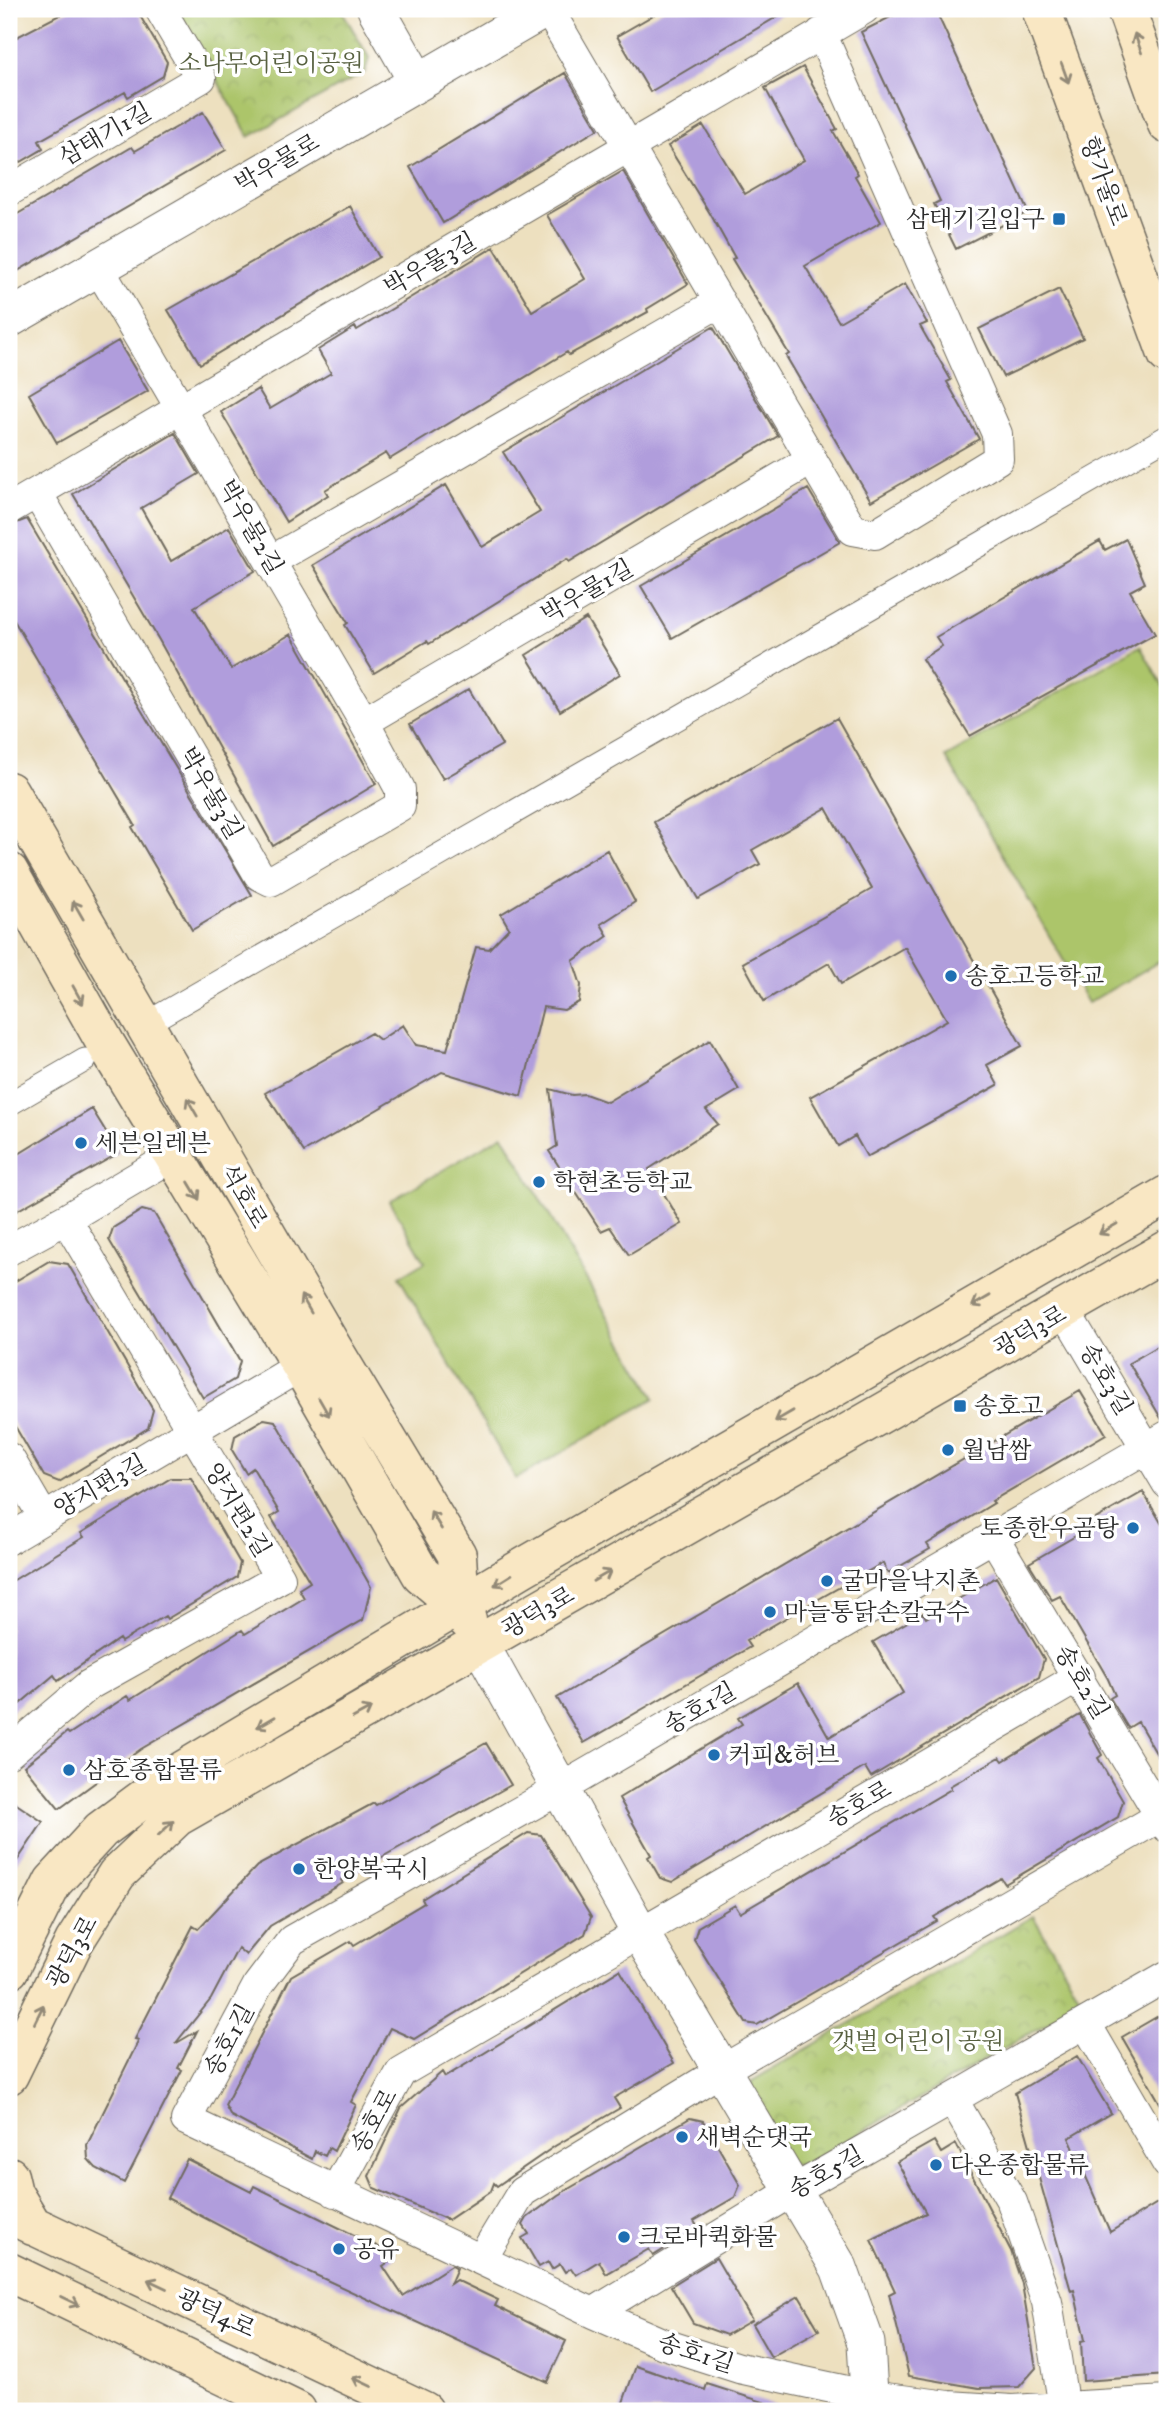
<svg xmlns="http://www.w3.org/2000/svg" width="1176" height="2420" font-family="'IM FELL DW Pica','Noto Serif KR',serif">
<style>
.grass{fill:#acc56b;stroke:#6c784b;stroke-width:2}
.park{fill:url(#park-crowns);stroke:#6c784b;stroke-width:2}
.building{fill:#b09ddc}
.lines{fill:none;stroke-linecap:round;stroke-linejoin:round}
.pedestrian-casing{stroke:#6f6a5f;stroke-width:25}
.minor-casing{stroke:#6f6a5f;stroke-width:32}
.tertiary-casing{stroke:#6f6a5f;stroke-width:39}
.secondary-casing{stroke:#6f6a5f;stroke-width:41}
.pedestrian{stroke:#fff;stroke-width:23}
.minor{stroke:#fff;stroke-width:30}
.tertiary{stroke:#fff;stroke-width:37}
.secondary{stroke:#f9e7c3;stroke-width:38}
.oneway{stroke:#928977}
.poi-dot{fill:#1f6fb2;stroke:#fff;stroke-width:2.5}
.labels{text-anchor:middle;stroke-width:7;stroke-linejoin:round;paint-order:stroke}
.park-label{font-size:24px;fill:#586141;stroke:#fff}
.street-label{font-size:24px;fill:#2b2b2b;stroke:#fff}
.poi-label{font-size:24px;fill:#2b2b2b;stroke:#fff;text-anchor:start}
</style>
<defs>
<pattern id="park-crowns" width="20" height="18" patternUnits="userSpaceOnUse" patternTransform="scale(1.75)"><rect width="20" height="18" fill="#acc56b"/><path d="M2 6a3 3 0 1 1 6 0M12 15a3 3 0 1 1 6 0" fill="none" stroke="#94a95d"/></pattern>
</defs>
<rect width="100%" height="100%" fill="#fff"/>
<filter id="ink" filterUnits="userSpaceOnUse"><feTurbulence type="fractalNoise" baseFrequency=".0143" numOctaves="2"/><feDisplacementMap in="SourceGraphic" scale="14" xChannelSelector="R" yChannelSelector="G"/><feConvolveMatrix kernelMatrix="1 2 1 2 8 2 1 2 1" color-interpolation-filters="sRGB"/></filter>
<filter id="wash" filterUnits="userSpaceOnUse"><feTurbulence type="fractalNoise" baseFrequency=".00686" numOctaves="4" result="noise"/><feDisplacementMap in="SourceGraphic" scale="28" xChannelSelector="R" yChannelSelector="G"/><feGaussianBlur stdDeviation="1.57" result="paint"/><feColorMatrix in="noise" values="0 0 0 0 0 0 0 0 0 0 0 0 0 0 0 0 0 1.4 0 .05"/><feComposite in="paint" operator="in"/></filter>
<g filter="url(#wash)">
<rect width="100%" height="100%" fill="#ede0bf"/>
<!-- grass -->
<path class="grass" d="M 1140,646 L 1167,693 L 1167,957 L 1088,1003 L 946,757 Z
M 503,1135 L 655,1398 L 516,1479 L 399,1277 L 425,1262 L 390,1201 Z"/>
<!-- park -->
<path class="park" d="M 177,9 L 341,9 L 369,58 L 365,72 L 249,137 Z
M 1033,1916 L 1083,2002 L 802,2167 L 788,2163 L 748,2095 L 752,2081 Z"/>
<g id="blocks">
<!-- building -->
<path class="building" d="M 71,9 L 136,9 L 167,62 L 163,76 L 128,97 L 125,92 L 39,141 L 43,149 L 9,169 L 9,41 Z
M 664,9 L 790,9 L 650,92 L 617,36 Z
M 906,9 L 935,9 L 1028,212 L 956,249 L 934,204 L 940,201 L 861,32 Z
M 803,67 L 837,129 L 833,131 L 858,174 L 855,176 L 881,222 L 805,266 L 839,322 L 905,284 L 927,323 L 920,326 L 951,380 L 947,382 L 979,439 L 871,501 L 786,356 L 789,354 L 732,259 L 735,258 L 711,215 L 668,146 L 703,125 L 745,194 L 804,160 L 765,88 Z
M 565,73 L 598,129 L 443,223 L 410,167 Z
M 203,112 L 226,150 L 9,276 L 9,219 L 132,147 L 135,151 Z
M 623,171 L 688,284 L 647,309 L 648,312 L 569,355 L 567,352 L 390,459 L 386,453 L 325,490 L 328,495 L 286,522 L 221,412 L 258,389 L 270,409 L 331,373 L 318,350 L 355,327 L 357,330 L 494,247 L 532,311 L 585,279 L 547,215 Z
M 350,206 L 379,257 L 200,364 L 168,310 Z
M 1059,289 L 1083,338 L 1003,377 L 979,329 Z
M 713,327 L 778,436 L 569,562 L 567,559 L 429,644 L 427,641 L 374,673 L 345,625 L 348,623 L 313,565 L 446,485 L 482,547 L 540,512 L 503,452 Z
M 118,341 L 148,391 L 57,443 L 29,394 Z
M 175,433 L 199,474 L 141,508 L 171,561 L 229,527 L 255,571 L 194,607 L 231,669 L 291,634 L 376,784 L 273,846 L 159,640 L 73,494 Z
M 808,489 L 840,542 L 672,638 L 641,586 Z
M 27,519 L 252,895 L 192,930 L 132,827 L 135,825 L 9,612 L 9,526 Z
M 1126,539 L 1145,583 L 1130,591 L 1155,634 L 970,736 L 922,659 L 942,646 L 936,637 L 1100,541 L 1105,550 Z
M 586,618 L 620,674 L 560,711 L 526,655 Z
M 469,689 L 502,745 L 443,779 L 410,724 Z
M 837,718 L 1022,1046 L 987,1065 L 998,1085 L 867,1157 L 855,1136 L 838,1146 L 810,1097 L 947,1020 L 905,947 L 841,984 L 829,963 L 764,1001 L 743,963 L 872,889 L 826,808 L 752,850 L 760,864 L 698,899 L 654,822 Z
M 607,850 L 635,902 L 601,924 L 608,936 L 573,961 L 581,985 L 579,1002 L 564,1010 L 543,1007 L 521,1096 L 442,1072 L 304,1152 L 265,1093 L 371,1033 L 380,1040 L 403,1025 L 416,1045 L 447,1050 L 476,947 L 489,949 L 509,928 L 501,914 Z
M 710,1040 L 739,1090 L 706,1110 L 718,1124 L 649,1169 L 682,1224 L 629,1255 L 610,1227 L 601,1231 L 549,1151 L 557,1146 L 550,1089 L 572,1095 L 585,1094 L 607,1102 Z
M 92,1109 L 119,1153 L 9,1215 L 9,1160 Z
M 142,1210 L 154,1213 L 240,1361 L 235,1379 L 203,1398 L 109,1240 L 113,1228 Z
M 49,1261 L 68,1264 L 153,1410 L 148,1428 L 59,1482 L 44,1476 L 9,1416 L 9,1285 Z
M 1167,1341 L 1167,1419 L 1162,1420 L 1129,1363 Z
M 1080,1391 L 1106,1434 L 992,1501 L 994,1503 L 927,1544 L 930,1549 L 888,1573 L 883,1563 L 808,1605 L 746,1641 L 750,1647 L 584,1743 L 557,1698 Z
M 264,1419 L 275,1421 L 371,1587 L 363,1620 L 141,1749 L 59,1809 L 24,1766 L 67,1732 L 69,1734 L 127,1696 L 130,1700 L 242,1630 L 245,1634 L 304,1598 L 299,1589 L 310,1582 L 271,1517 L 279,1512 L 253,1468 L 246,1473 L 232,1450 L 235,1436 Z
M 171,1478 L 191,1478 L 240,1563 L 237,1577 L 167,1619 L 165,1616 L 121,1642 L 119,1639 L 58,1681 L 54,1675 L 9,1713 L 9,1583 L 84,1537 L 81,1533 Z
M 1143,1492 L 1167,1533 L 1167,1772 L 1138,1722 L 1128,1728 L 1110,1698 L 1115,1695 L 1108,1679 L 1060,1596 L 1052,1600 L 1029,1563 L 1096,1524 L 1094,1520 Z
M 996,1577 L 1044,1659 L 1039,1677 L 871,1777 L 865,1767 L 672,1882 L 660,1878 L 648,1857 L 651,1855 L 619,1798 L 742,1724 L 738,1718 L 798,1683 L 829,1737 L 903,1693 L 873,1642 L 923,1613 L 926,1618 Z
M 1080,1715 L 1102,1755 L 1098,1758 L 1123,1801 L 1118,1817 L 1005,1884 L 1001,1878 L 934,1917 L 937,1921 L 757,2025 L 746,2023 L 694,1939 L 698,1927 L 735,1905 L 740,1913 L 951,1789 L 950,1786 L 1000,1757 L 1003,1761 Z
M 486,1743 L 511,1785 L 341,1880 L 343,1883 L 270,1926 L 246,1955 L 238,1948 L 211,1999 L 175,2044 L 197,2031 L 178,2068 L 182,2070 L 124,2183 L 96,2168 L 88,2159 L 87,2145 L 139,2040 L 135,2039 L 193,1926 L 198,1929 L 257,1866 L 374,1803 L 376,1805 Z
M 9,1799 L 43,1822 L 9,1873 Z
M 528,1833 L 541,1835 L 591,1917 L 585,1934 L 414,2039 L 390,2028 L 351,2102 L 356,2105 L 334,2151 L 329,2148 L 325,2156 L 315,2151 L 312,2159 L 231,2116 L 225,2105 L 291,1976 L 351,1941 L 354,1945 L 424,1903 L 422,1899 Z
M 620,1970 L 674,2063 L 614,2098 L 620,2108 L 555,2146 L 497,2186 L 494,2183 L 491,2191 L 448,2220 L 374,2188 L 369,2176 L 401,2108 L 442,2072 L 445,2077 Z
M 1167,2011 L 1167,2115 L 1122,2037 Z
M 1077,2056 L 1111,2113 L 1069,2138 L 1110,2232 L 1167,2197 L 1167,2375 L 1083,2381 L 1081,2341 L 1085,2340 L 1074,2290 L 1071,2291 L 1015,2093 Z
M 690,2118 L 703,2121 L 720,2150 L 740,2185 L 735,2197 L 694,2221 L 698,2228 L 653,2256 L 649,2249 L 606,2274 L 599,2261 L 576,2275 L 571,2268 L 565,2272 L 560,2264 L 552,2269 L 548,2262 L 539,2267 L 522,2238 L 529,2234 L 523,2225 L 527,2218 L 558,2195 Z
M 934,2141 L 941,2153 L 956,2144 L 1011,2251 L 1022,2284 L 1036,2368 L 1019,2387 L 979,2388 L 909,2376 L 889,2294 L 895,2291 L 871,2240 L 926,2213 L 897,2162 Z
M 187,2159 L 251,2192 L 254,2186 L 397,2256 L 383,2266 L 403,2296 L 452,2265 L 457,2268 L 450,2284 L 456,2280 L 498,2300 L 495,2306 L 566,2341 L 547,2382 L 294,2265 L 167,2198 Z
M 716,2258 L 752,2320 L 726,2335 L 693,2323 L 671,2286 Z
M 799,2296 L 819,2330 L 771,2357 L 752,2324 Z
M 636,2366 L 705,2390 L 707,2384 L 776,2406 L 776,2411 L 620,2411 Z"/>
</g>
</g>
<g filter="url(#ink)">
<use href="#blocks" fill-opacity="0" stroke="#6f6a5f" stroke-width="2"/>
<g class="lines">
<!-- pedestrian casing -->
<g class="pedestrian-casing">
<path id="pedestrian" d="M 161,1015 L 1167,437
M 9,1104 L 85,1060"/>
</g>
<!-- minor casing -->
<g class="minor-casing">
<path id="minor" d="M 548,9 L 853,530 L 875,534 L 998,459 L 997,434 L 821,33
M 9,191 L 201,78 L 160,9
M 37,493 L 259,875 L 271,881 L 400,806 L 400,789 L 364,722 L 98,267
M 9,509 L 864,9
M 271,561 L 720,302
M 364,722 L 811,460
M 66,1219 L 173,1156
M 9,1250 L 66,1219 L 280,1578 L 89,1685 L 9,1753
M 1065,1311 L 1167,1483
M 1167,1436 L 560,1789 L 292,1940 L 258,1985 L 186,2120 L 593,2313 L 664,2344 L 739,2368 L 870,2396 L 949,2406 L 1012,2410 L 1167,2401
M 9,1458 L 44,1518
M 994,1538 L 1167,1827
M 9,1539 L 319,1355
M 1086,2024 L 1167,2163
M 953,2100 L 1012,2202 L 1047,2302 L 1064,2408
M 335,2192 L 401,2072 L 1079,1677
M 481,2260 L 522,2192 L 724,2069 L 1161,1816
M 593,2313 L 794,2190 L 1167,1976"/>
</g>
<!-- tertiary casing -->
<g class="tertiary-casing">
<path id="tertiary" d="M 376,9 L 417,81
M 9,319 L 545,9
M 481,1646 L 639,1931 L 839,2268 L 866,2343 L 870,2411"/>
</g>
<!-- secondary casing -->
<g class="secondary-casing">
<path id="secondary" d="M 1041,9 L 1167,354
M 1126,9 L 1167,124
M 9,791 L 332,1347 L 457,1555 L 460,1607
M 9,872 L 107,1046 L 301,1366 L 421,1574 L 460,1607 L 467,1620
M 9,1970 L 53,1882 L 101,1830 L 175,1775 L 522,1568 L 1167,1195
M 9,2075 L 74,1942 L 117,1874 L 177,1817 L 1167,1250
M 9,2176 L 13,2193 L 33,2226
M 9,2214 L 424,2411
M 9,2272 L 297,2411"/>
</g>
<!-- pedestrian -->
<use href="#pedestrian" class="pedestrian"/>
<!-- minor -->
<use href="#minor" class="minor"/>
<!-- tertiary -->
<use href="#tertiary" class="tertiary"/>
<!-- secondary -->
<use href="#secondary" class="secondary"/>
</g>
<!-- one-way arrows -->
<defs><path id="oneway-shaft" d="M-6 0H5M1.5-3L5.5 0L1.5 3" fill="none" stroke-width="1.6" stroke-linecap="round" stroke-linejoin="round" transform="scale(1.75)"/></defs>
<g class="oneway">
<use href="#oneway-shaft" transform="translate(1138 43) rotate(-110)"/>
<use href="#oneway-shaft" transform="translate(1065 73) rotate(70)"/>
<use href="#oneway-shaft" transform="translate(78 910) rotate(-120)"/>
<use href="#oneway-shaft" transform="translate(78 995) rotate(61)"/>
<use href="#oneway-shaft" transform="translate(192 1107) rotate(-120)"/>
<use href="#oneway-shaft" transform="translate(194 1191) rotate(59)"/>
<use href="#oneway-shaft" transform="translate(1108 1229) rotate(150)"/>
<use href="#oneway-shaft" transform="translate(981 1301) rotate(150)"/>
<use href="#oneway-shaft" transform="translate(306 1304) rotate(-120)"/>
<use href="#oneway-shaft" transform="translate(324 1407) rotate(60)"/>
<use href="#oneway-shaft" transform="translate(784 1416) rotate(150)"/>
<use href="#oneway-shaft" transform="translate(436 1520) rotate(-121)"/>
<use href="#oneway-shaft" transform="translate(602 1576) rotate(-30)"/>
<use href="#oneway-shaft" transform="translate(503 1580) rotate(148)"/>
<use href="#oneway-shaft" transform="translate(362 1713) rotate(-29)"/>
<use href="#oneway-shaft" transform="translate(266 1722) rotate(150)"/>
<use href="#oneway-shaft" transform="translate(166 1828) rotate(-43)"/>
<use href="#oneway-shaft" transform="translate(39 2014) rotate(-64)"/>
<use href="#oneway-shaft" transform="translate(157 2284) rotate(-155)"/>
<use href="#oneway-shaft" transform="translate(70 2301) rotate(26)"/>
<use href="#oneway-shaft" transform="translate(362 2382) rotate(-155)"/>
</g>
</g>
<!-- markers -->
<g class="poi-dot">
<rect x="1052" y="212" width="14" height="14" rx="3.5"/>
<circle cx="951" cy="976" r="7"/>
<circle cx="81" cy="1143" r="7"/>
<circle cx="539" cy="1182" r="7"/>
<rect x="953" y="1399" width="14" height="14" rx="3.5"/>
<circle cx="948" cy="1450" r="7"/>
<circle cx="1133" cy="1528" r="7"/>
<circle cx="827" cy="1581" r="7"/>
<circle cx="770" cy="1612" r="7"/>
<circle cx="714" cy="1755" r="7"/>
<circle cx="69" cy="1770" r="7"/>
<circle cx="299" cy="1869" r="7"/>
<circle cx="682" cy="2137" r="7"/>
<circle cx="936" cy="2165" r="7"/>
<circle cx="624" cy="2237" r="7"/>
<circle cx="339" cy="2249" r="7"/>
</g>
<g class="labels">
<!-- park labels -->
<g class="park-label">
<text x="271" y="71">소나무어린이공원</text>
<text x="918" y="2049">갯벌 어린이 공원</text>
</g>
<!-- street labels -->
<g class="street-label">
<text transform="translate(105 134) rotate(-30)" y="8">삼태기1길</text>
<text transform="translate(277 163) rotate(-30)" y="8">박우물로</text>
<text transform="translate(1104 181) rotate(70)" y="8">항가울로</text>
<text transform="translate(430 264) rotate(-30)" y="8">박우물3길</text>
<text transform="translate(251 527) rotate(60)" y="8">박우물2길</text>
<text transform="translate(587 591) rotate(-30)" y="8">박우물1길</text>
<text transform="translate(211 793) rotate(60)" y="8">박우물3길</text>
<text transform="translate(244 1196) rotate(60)" y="8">석호로</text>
<text transform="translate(1030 1331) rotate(-30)" y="8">광덕3로</text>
<text transform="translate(1106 1379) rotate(59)" y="8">송호3길</text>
<text transform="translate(100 1486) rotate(-30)" y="8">양지편3길</text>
<text transform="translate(238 1510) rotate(59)" y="8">양지편2길</text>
<text transform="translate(538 1612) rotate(-30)" y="8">광덕3로</text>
<text transform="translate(1082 1682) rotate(59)" y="8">송호2길</text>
<text transform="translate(700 1708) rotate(-30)" y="8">송호1길</text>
<text transform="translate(859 1804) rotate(-30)" y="8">송호로</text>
<text transform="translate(72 1952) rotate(-61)" y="8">광덕3로</text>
<text transform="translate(229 2040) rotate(-62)" y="8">송호1길</text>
<text transform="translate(374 2121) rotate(-61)" y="8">송호로</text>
<text transform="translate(826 2172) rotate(-30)" y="8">송호5길</text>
<text transform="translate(216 2313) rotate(25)" y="8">광덕4로</text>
<text transform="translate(696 2353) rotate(18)" y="8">송호1길</text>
</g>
<!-- poi labels -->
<g class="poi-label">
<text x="1045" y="227" text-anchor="end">삼태기길입구</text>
<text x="965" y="984">송호고등학교</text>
<text x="95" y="1151">세븐일레븐</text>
<text x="553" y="1190">학현초등학교</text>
<text x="974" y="1414">송호고</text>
<text x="962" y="1458">월남쌈</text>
<text x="1119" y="1536" text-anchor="end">토종한우곰탕</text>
<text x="841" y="1589">굴마을낙지촌</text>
<text x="784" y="1620">마늘통닭손칼국수</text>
<text x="728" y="1763">커피&amp;허브</text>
<text x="83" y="1778">삼호종합물류</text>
<text x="313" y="1877">한양복국시</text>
<text x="696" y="2145">새벽순댓국</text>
<text x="950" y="2173">다온종합물류</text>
<text x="638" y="2245">크로바퀵화물</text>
<text x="353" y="2257">공유</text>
</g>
</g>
<!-- margin -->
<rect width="1176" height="2420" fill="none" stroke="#fff" stroke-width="35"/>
</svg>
